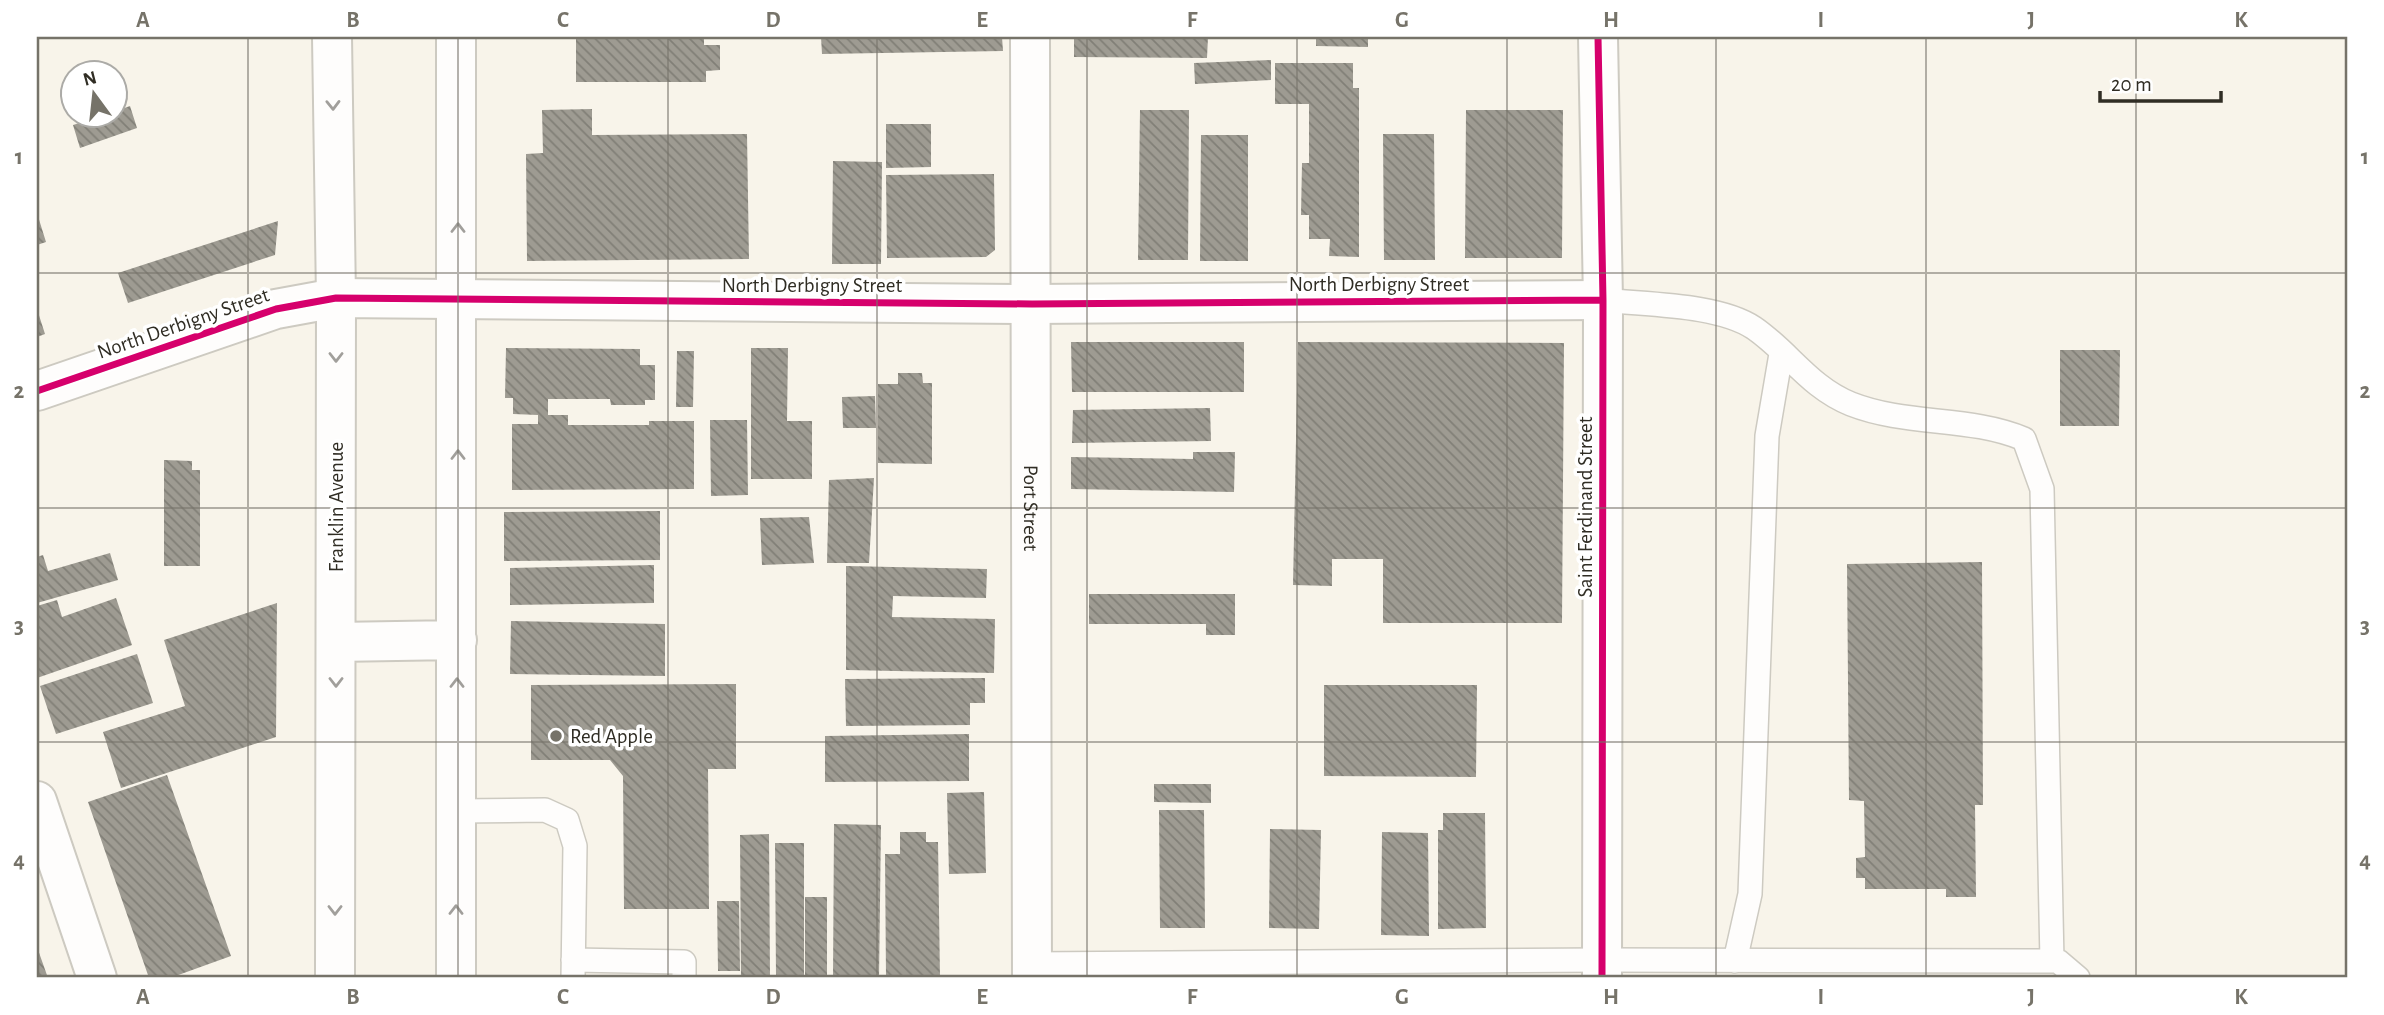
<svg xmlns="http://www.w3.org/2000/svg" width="2384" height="1015" font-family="'Alegreya Sans',sans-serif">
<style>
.building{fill:url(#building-back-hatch)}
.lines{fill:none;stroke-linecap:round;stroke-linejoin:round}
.service-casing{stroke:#cdcac1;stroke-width:26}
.minor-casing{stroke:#cdcac1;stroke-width:42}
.tertiary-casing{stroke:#cdcac1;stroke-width:42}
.service{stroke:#fefdfc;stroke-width:23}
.minor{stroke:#fefdfc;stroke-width:38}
.tertiary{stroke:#fefdfc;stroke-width:38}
.cycleway-casing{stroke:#fff;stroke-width:11}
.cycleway{stroke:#d6006c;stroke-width:7}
.oneway{stroke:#a19f9b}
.grid{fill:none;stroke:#767369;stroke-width:2;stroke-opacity:0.55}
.poi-dot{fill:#767369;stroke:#fff;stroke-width:2.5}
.labels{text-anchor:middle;stroke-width:7;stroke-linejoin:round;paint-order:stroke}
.street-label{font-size:21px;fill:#302d24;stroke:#fff}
.poi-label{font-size:21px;fill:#302d24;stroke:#fff;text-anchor:start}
.neatline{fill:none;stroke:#767369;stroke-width:2.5}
.grid-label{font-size:23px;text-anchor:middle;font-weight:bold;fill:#767369}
</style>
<defs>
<pattern id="building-back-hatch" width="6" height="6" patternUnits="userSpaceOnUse" patternTransform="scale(1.75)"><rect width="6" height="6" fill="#9e9b92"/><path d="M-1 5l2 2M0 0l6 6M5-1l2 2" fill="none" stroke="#817f77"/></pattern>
</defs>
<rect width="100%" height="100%" fill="#f8f4ea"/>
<!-- building -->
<path class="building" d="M 576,37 L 704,37 L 704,45 L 720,45 L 720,70 L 706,71 L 706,82 L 576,82 Z
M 821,37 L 1002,37 L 1003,51 L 822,54 Z
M 1074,37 L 1208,37 L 1207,58 L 1074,57 Z
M 1316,37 L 1368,37 L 1368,47 L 1316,46 Z
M 1271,60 L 1271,80 L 1195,84 L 1194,63 Z
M 1275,63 L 1353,63 L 1353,88 L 1359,88 L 1359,257 L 1329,256 L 1330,239 L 1309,239 L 1309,215 L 1301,215 L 1302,163 L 1309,163 L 1309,104 L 1275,104 Z
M 130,106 L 137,128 L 80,148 L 73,125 L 102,116 L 116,116 L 116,111 Z
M 592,109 L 592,135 L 747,134 L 749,259 L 527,261 L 526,154 L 543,153 L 542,110 Z
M 1140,110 L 1189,110 L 1188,260 L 1138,260 Z
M 1466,110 L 1563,110 L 1562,258 L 1465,258 Z
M 886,124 L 931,124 L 931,167 L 886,168 Z
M 1383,134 L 1434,134 L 1435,260 L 1384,260 Z
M 1201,135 L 1248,135 L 1248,261 L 1200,261 Z
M 833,161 L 882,162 L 881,264 L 832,264 Z
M 994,174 L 995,250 L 986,257 L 887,258 L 886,175 Z
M 37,213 L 46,242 L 37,245 Z
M 278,221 L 275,255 L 128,303 L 118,273 Z
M 37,309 L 45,334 L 37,337 Z
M 1071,342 L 1244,342 L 1244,392 L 1072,392 Z
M 1298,342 L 1564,343 L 1562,623 L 1383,623 L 1383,559 L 1332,559 L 1332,586 L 1293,585 Z
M 506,348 L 640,349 L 640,365 L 655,365 L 655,400 L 645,400 L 645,405 L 611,405 L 610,399 L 548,399 L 548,415 L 568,415 L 568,425 L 649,425 L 649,421 L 694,421 L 694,489 L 512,490 L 512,424 L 538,424 L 538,415 L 513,414 L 513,398 L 505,398 Z
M 751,348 L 788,348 L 787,421 L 812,421 L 812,479 L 751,479 Z
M 2060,350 L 2120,350 L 2119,426 L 2060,426 Z
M 677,351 L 694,351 L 693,407 L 676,407 Z
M 898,373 L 922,373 L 923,383 L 932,383 L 932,464 L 878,463 L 878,384 L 898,384 Z
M 875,396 L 876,428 L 843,428 L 842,397 Z
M 1210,408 L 1211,441 L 1072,443 L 1073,410 Z
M 710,420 L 747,420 L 748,495 L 711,496 Z
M 1193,452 L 1235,452 L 1234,492 L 1071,489 L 1071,457 L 1193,459 Z
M 164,460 L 192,461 L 192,470 L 200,470 L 200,566 L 164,566 Z
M 874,478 L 869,563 L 827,563 L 829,480 Z
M 660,511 L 660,560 L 504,561 L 504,512 Z
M 809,517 L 814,563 L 762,565 L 760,518 Z
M 110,553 L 118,580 L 37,603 L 37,557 L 43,555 L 48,571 Z
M 1982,562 L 1983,805 L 1975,805 L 1976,897 L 1946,897 L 1946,889 L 1865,889 L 1865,878 L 1856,878 L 1856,858 L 1865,857 L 1864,801 L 1849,800 L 1847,564 Z
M 654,565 L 654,603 L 510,605 L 510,568 Z
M 846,566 L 987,569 L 986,598 L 893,596 L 892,617 L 995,619 L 994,673 L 846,670 Z
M 1089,594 L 1235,594 L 1235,635 L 1206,635 L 1206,624 L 1089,624 Z
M 116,598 L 132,645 L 37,678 L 37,606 L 57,600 L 62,617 Z
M 277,603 L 276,737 L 121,788 L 103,732 L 185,706 L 164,640 Z
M 511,621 L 665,624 L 665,676 L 510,674 Z
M 137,654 L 153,703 L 56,734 L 40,686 Z
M 985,678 L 985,703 L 970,703 L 970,725 L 846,726 L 845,679 Z
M 736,684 L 736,769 L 708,769 L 709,909 L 624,909 L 623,776 L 610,760 L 531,760 L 531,685 Z
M 1324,685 L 1477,685 L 1476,777 L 1324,776 Z
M 969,734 L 969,781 L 825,782 L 825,736 Z
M 167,775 L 231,956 L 170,978 L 149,978 L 88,802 Z
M 1154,784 L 1211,784 L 1211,803 L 1154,802 Z
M 984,792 L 986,873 L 949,874 L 947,793 Z
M 1159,810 L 1204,810 L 1205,928 L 1160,928 Z
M 1443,813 L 1485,813 L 1486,928 L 1438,929 L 1438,830 L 1443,830 Z
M 834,824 L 881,825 L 879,978 L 833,978 Z
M 1270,829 L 1321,830 L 1319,929 L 1269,928 Z
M 900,832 L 926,832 L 926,842 L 938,842 L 940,978 L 886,978 L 885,854 L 900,854 Z
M 1382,832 L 1428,833 L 1429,936 L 1381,935 Z
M 769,834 L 770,978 L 741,978 L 740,835 Z
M 775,843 L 804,843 L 804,978 L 776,978 Z
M 805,897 L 827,897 L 827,978 L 805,978 Z
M 717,901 L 739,901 L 740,971 L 718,971 Z
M 37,947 L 48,978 L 37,978 Z"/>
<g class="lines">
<!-- service casing -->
<g class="service-casing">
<path id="service" d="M 1603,300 C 1647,305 1718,304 1754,328 C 1789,352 1809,387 1851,404 C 1907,426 1969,416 2024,439 L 2042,489 L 2052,961
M 457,811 L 545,810 L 567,820 L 575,846 L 573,978
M 573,960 L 684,962 L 684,978
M 1735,961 L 1750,894 L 1767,436 L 1781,354
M 1032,964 L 1602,960 L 2058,961 L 2078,978"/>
</g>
<!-- minor casing -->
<g class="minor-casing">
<g id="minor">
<path id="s1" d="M 1030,37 L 1032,978"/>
<path d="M 1598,37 L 1603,300 L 1602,978"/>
<path d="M 37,391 L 276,309 L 336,298 L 1032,304 L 1603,300"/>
<path d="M 37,801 L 97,978"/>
</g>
</g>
<!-- tertiary casing -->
<g class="tertiary-casing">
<path id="tertiary" d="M 332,37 L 336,298 L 335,978
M 456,37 L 456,978
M 336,642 L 457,640"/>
</g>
<!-- service -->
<use href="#service" class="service"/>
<!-- minor -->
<use href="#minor" class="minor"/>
<!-- tertiary -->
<use href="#tertiary" class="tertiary"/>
<!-- cycleway casing -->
<g class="cycleway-casing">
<path id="cycleway" d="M 1598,37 L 1603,300 L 1602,978
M 37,391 L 276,309 L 336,298 L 1032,304 L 1603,300"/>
</g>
<!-- cycleway -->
<use href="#cycleway" class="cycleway"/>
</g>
<!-- one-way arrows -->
<defs><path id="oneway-chevron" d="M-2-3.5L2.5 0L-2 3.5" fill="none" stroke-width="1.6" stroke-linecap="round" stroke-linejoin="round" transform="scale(1.75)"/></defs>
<g class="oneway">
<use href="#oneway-chevron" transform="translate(333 105) rotate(89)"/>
<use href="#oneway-chevron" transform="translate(458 228) rotate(-90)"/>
<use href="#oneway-chevron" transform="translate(336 357) rotate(90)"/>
<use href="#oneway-chevron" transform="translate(458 455) rotate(-90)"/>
<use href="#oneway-chevron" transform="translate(336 682) rotate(90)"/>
<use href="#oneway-chevron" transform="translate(457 683) rotate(-90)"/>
<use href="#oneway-chevron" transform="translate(335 910) rotate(90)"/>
<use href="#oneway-chevron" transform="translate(456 910) rotate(-90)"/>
</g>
<!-- grid -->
<path class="grid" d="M 248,37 L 248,978M 458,37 L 458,978M 668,37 L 668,978M 877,37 L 877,978M 1087,37 L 1087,978M 1297,37 L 1297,978M 1507,37 L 1507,978M 1716,37 L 1716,978M 1926,37 L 1926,978M 2136,37 L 2136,978M 37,273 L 2347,273M 37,508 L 2347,508M 37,742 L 2347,742"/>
<!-- markers -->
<circle class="poi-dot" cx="556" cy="736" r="7"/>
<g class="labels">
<!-- street labels -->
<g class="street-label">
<text x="1379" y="291">North Derbigny Street</text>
<text x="812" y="292">North Derbigny Street</text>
<text transform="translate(183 323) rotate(-19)" y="7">North Derbigny Street</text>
<text transform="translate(336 507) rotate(-90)" y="7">Franklin Avenue</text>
<text dy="7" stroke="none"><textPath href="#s1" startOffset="471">Port Street</textPath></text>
<text transform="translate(1585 507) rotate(-90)" y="7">Saint Ferdinand Street</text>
</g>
<!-- poi labels -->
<g class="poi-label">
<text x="570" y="743">Red Apple</text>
</g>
</g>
<!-- border -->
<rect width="2384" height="1015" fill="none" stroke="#ffffff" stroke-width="77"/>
<!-- north arrow -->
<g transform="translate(94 94) rotate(345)"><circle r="33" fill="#ffffff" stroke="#acaba7" stroke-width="2"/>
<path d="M0-5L12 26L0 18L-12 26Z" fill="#767369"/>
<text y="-10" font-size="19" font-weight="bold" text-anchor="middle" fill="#302d24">N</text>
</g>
<!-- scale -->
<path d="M2100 91v10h121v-10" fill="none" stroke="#302d24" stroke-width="3.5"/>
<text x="2111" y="91" font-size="21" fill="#302d24" stroke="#ffffff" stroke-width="5" paint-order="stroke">20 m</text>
<rect x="38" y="38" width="2308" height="938" class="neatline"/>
<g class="grid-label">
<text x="143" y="27">A</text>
<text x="353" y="27">B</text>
<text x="563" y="27">C</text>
<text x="773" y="27">D</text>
<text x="982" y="27">E</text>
<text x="1192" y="27">F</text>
<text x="1402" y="27">G</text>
<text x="1611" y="27">H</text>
<text x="1821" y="27">I</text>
<text x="2031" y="27">J</text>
<text x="2241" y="27">K</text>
<text x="19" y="164">1</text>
<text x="2365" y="164">1</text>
<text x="19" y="398">2</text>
<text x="2365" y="398">2</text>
<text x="19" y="633">3</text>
<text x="2365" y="633">3</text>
<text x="19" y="867">4</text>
<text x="2365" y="867">4</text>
<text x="143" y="1004">A</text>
<text x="353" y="1004">B</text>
<text x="563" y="1004">C</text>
<text x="773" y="1004">D</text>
<text x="982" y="1004">E</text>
<text x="1192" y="1004">F</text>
<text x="1402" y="1004">G</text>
<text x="1611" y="1004">H</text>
<text x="1821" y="1004">I</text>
<text x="2031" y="1004">J</text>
<text x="2241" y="1004">K</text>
</g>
</svg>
